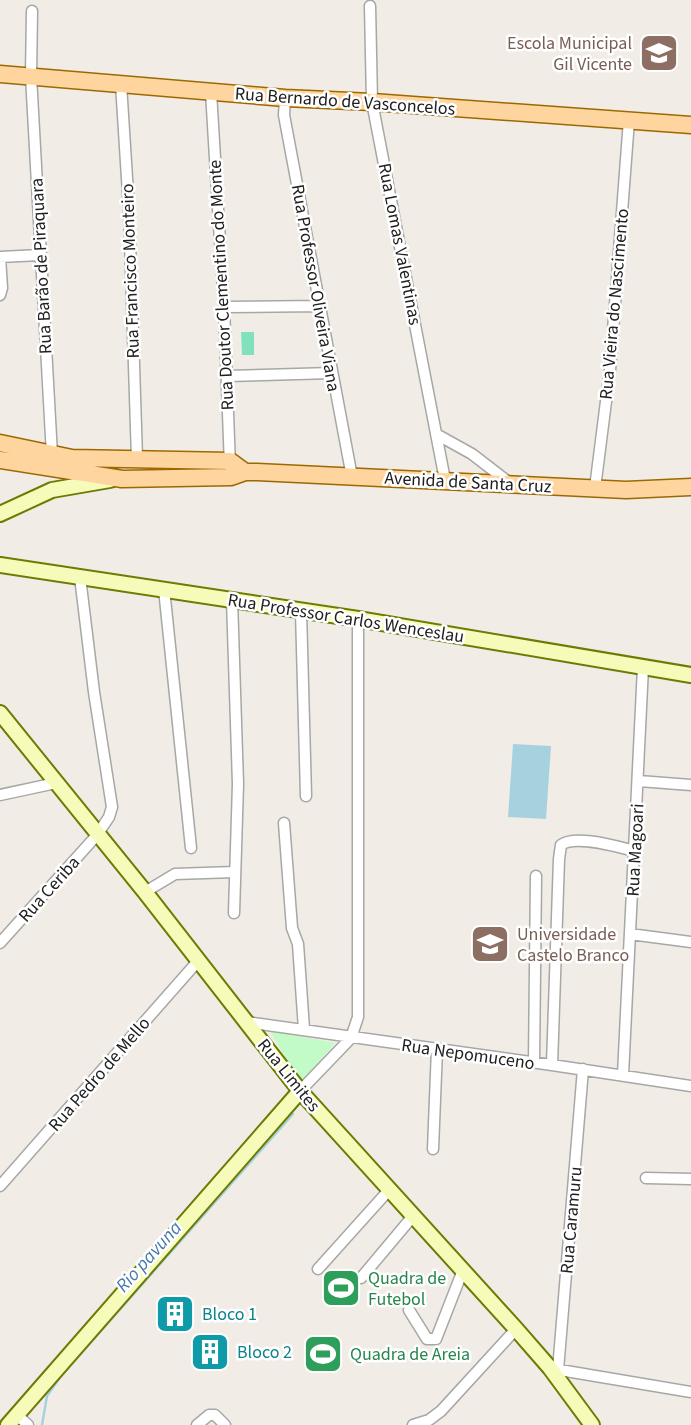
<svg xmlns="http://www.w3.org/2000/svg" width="691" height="1425" font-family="'Source Sans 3',sans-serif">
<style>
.park{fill:#c3fbc8}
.pitch{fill:#82e1bd}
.water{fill:#a6d2df}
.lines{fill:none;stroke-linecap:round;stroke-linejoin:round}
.stream{stroke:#a6d2df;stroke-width:2.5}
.street-casing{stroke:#a7a7a7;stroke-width:13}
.secondary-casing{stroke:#6d7b02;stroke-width:18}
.primary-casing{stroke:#9c6900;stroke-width:19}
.street{stroke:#fff;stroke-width:10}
.secondary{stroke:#f7fbb9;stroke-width:14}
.primary{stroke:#fed59e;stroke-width:16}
.labels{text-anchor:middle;stroke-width:5;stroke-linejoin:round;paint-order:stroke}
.education-label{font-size:18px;fill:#785e54;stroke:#fff;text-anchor:end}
.street-label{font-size:18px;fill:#202020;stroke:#fff}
.leisure-label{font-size:18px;fill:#27864d;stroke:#fff;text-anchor:start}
.culture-label{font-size:18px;fill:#0d838f;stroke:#fff;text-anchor:start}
.water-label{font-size:19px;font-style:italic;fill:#4678ab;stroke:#fff}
</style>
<rect width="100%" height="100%" fill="#f1ede6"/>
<!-- park -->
<path class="park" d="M 270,1031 L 335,1043 L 300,1084 Z"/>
<!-- pitch -->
<path class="pitch" d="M 241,332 L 254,332 L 254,355 L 242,355 Z
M 346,1271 L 358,1281 L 336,1307 L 322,1295 Z
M 316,1339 L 333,1341 L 332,1369 L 313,1367 Z"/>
<!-- water -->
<path class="water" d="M 513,744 L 551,746 L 546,819 L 508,817 Z"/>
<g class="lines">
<!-- stream -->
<path class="stream" d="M 42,1425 L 47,1396 L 61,1376 L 293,1114"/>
<!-- street casing -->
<g class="street-casing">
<path id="street" d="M 370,6 L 372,102 L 445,480
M 32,11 L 31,76 L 52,455
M 121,84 L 129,210 L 137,458
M 211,92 L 224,307 L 230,466
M 285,98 L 284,115 L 352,477
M 0,295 L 2,288 L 0,257 L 40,255
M 224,307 L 320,306
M 227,376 L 332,373
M 436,434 L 472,454 L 511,484
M 595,488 L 610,370 L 629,120
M 164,589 L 191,848
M 232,600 L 238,784 L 234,913
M 301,611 L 306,796
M 639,781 L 691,785
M 0,795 L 56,783
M 284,823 L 292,928 L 298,944 L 304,1029
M 145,892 L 175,874 L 234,872
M 630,934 L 691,942
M 0,943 L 97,835 L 109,817 L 112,807 L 94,692 L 80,577
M 246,1022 L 552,1065 L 691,1086
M 534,1062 L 536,876
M 552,1065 L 559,859 L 561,845 C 575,834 618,847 635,851
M 623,1075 L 643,667
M 300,1091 L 351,1038 L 358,1017 L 358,619
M 433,1149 L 437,1049
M 646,1178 L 691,1179
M 0,1186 L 198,961
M 318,1269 L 389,1190
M 361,1278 L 413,1216
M 409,1310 L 427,1339 L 436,1339 L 463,1270
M 554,1369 L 691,1392
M 558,1370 L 583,1069
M 17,1415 L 28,1425
M 197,1425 L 209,1415 L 215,1415 L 225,1425
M 413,1425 L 429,1420 L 441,1411 L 516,1329"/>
</g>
<!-- secondary casing -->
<g class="secondary-casing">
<path id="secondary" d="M 0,514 L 52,490 L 110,480
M 0,565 L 358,619 L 691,675
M 0,713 L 145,892 L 300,1091 L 516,1329 L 550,1368 L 592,1425
M 8,1425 L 300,1091"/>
</g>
<!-- primary casing -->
<g class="primary-casing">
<path id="primary" d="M 0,74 L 285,98 L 372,102 L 691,125
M 0,443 L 72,458 L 230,461 L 245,472
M 0,460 L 122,479 L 231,477 L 245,472 L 257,472 L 626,490 L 691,487"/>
</g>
<!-- street -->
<use href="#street" class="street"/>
<!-- secondary -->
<use href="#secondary" class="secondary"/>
<!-- primary -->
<use href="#primary" class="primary"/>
</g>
<!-- icons -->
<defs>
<g id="school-square" transform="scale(2.0125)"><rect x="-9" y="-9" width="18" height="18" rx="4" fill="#8d6e63" stroke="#fff"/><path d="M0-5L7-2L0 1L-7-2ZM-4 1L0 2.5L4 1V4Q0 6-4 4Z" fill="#fff"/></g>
<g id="university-square" transform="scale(2.0125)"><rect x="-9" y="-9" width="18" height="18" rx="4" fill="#8d6e63" stroke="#fff"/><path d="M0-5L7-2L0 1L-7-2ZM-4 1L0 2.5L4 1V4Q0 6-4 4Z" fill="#fff"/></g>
<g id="stadium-square" transform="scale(2.0125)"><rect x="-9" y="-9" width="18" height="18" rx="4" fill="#2e9e5b" stroke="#fff"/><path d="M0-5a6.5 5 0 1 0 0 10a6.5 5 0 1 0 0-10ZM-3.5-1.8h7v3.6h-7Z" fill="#fff"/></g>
<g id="building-square" transform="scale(2.0125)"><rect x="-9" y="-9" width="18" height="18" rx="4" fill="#0f9aa8" stroke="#fff"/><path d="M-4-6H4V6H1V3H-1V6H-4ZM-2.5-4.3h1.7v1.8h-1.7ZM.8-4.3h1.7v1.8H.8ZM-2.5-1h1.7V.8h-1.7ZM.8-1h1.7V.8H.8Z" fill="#fff"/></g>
</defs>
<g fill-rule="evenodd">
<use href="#school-square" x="659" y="53"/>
<use href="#university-square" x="490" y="944"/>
<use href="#stadium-square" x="341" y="1288"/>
<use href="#building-square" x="175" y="1314"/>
<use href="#building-square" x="210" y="1352"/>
<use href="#stadium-square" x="323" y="1354"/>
</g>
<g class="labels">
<!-- education labels -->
<g class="education-label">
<text x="632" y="49">Escola Municipal<tspan x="632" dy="21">Gil Vicente</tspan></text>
<text x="517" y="940" text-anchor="start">Universidade<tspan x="517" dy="21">Castelo Branco</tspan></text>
</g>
<!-- street labels -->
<g class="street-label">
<text transform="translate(345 101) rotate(4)" y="6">Rua Bernardo de Vasconcelos</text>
<text transform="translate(400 244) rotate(79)" y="6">Rua Lomas Valentinas</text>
<text transform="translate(41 266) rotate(-93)" y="6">Rua Barão de Piraquara</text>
<text transform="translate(130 271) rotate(-92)" y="6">Rua Francisco Monteiro</text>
<text transform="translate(221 285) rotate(-93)" y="6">Rua Doutor Clementino do Monte</text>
<text transform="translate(316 288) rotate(80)" y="6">Rua Professor Oliveira Viana</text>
<text transform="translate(614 304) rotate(-85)" y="6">Rua Vieira do Nascimento</text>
<text transform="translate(468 482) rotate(3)" y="6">Avenida de Santa Cruz</text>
<text transform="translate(346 618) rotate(9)" y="6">Rua Professor Carlos Wenceslau</text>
<text transform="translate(635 850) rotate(-87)" y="6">Rua Magoari</text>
<text transform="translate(49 889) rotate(-48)" y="6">Rua Ceriba</text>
<text transform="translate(468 1054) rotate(8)" y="6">Rua Nepomuceno</text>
<text transform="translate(99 1074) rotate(-49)" y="6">Rua Pedro de Mello</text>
<text transform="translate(289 1075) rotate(51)" y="6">Rua Limites</text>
<text transform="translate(571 1220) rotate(-85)" y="6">Rua Caramuru</text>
</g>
<!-- leisure labels -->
<g class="leisure-label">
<text x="368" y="1284">Quadra de<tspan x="368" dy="21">Futebol</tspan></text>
<text x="350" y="1360">Quadra de Areia</text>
</g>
<!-- culture labels -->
<g class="culture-label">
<text x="202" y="1320">Bloco 1</text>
<text x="237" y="1358">Bloco 2</text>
</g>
<!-- water labels -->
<g class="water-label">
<text transform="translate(148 1256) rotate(-48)" y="7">Rio pavuna</text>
</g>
</g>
</svg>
